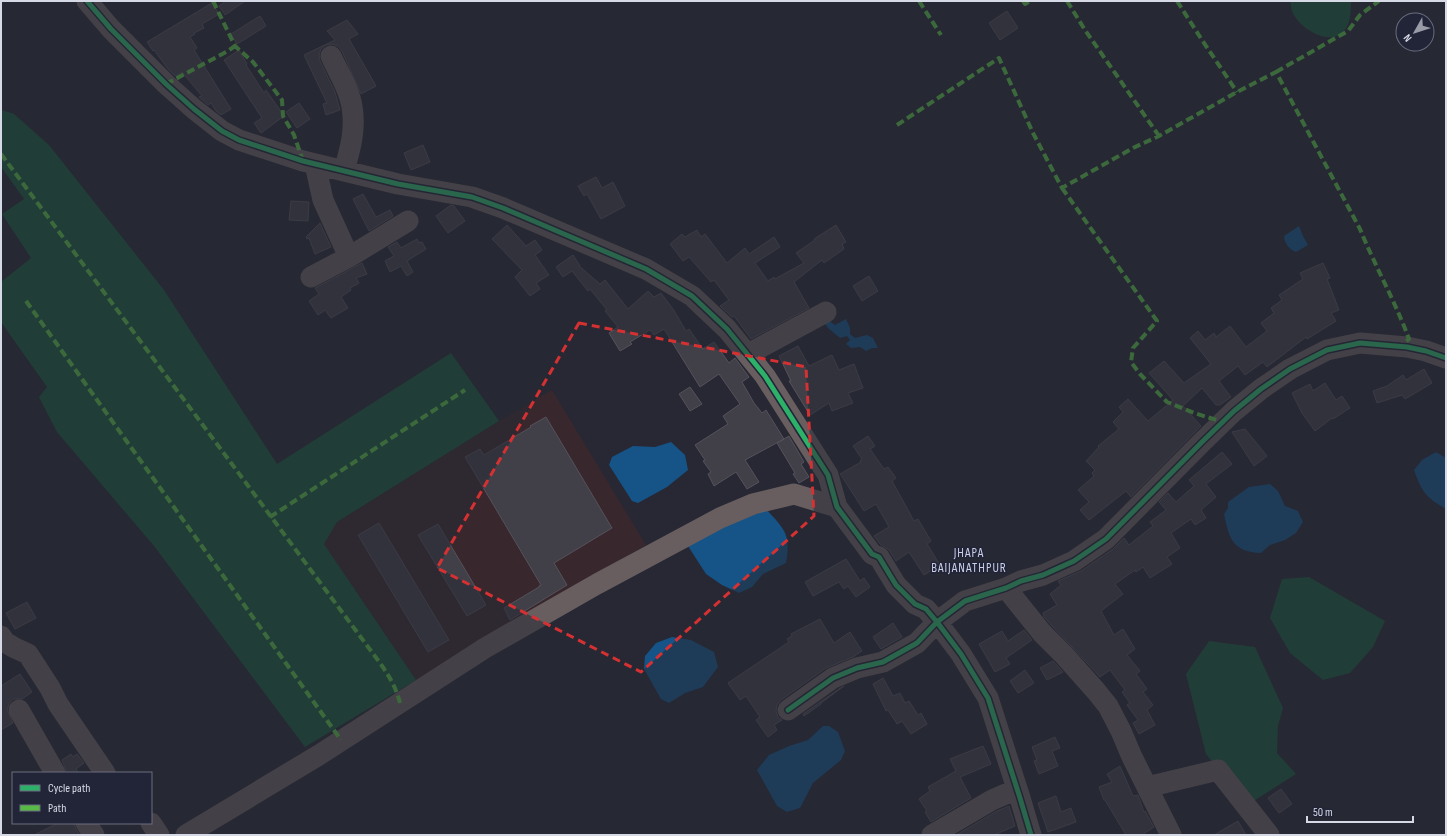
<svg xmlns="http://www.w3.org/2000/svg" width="1447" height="836" font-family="'Sofia Sans Condensed',sans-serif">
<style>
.commercial{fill:#38282e}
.green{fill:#1c573e}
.water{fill:#165386}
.building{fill:#413f47;stroke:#55525b}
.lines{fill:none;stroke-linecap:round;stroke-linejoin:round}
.minor{stroke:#685e60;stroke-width:21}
.quiet{stroke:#58b947;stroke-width:4;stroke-dasharray:8 4;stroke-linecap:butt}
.cycleway-casing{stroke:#222538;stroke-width:8}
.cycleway{stroke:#2db169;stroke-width:5}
.marked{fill:none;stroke:#d63132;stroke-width:3;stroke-dasharray:8 5;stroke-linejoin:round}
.labels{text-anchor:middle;stroke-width:3;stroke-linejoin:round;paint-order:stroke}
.quarter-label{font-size:13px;letter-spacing:1px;fill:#ccd0ea;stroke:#222538}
</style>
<rect width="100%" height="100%" fill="#272833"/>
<!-- commercial -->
<path class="commercial" d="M 552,390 L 646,545 L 416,680 L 324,544 L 337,522 L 499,421 Z"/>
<!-- green -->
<path class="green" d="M 1290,1 L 1351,1 C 1351,10 1351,23 1344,31 C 1330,47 1300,29 1293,13 C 1291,10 1291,5 1290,1 Z
M 2,110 L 14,114 L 49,145 L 164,290 L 277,464 L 451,353 L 499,421 L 337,522 L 324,544 L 416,680 L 305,747 L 154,546 L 57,432 L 39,397 L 47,387 L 1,322 L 1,282 L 31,258 L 2,214 L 24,199 L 1,167 L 1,111 Z
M 1309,577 L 1385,621 L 1373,647 L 1350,673 L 1323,680 L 1290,653 L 1270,618 L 1282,579 Z
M 1209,641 L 1255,647 L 1283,708 L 1278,726 L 1277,753 L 1296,774 L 1252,802 L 1214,764 L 1206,754 L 1186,674 Z"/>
<!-- water -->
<path class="water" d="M 1299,226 L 1303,236 L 1308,245 L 1296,252 C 1290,250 1284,243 1284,236 Z
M 827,319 L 835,325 L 846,319 L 850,328 L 850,334 L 855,338 L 867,335 L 873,338 L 878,348 L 872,348 L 866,351 L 860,347 L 851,348 L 846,344 L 850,340 L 847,336 L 840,338 L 828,328 L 823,321 Z
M 671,442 L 685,455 L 688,470 L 667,487 L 638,503 L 632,501 L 609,465 L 612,457 L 633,446 L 655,447 Z
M 1436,452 L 1446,458 L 1446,509 C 1425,497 1422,492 1414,470 L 1422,460 Z
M 1270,484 L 1278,491 L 1285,506 L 1298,511 L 1303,522 L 1296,533 L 1285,540 L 1270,545 L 1261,553 C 1233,552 1229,539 1224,514 L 1228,508 L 1228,502 L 1249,487 Z
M 767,510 C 785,530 791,534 786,563 L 763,574 L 752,587 L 739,593 L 722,585 L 706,574 L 688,546 L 720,527 Z
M 672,637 L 691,640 L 714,652 L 718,667 L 703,687 L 685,693 L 669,703 L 661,699 L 644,669 L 645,656 L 656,643 Z
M 823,726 L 829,726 L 838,732 L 845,751 L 841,760 L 813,783 L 800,808 L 787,812 L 777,806 L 757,770 L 769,755 L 789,746 L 808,740 Z"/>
<!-- building -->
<path class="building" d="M 226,1 L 245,1 L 225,15 L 219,6 Z
M 212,3 L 219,14 L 202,24 L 204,28 L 194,33 L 195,34 L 190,37 L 197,48 L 194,50 L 231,109 L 221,115 L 216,111 L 211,103 L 208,105 L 199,97 L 202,96 L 182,72 L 176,76 L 174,75 L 168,69 L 154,50 L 153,51 L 147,42 Z
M 1007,11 L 1018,28 L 1000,40 L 989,23 Z
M 260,16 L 266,26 L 237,44 L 231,34 Z
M 347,20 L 358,34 L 349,39 L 376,86 L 361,94 L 342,51 L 338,46 L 332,44 L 326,45 L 321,49 L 319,55 L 320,61 L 335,92 L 340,110 L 326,115 L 323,104 L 327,103 L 304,55 L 335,40 L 327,31 Z
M 239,50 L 247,64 L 246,65 L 264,93 L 266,90 L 284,116 L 261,133 L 254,123 L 262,118 L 224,60 Z
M 299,103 L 310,119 L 297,128 L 286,112 Z
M 423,145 L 430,162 L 411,170 L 404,153 Z
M 596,177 L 602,188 L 613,182 L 625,206 L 601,219 L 587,194 L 584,196 L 578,186 Z
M 363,194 L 376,217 L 390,210 L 393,216 L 369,231 L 353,199 Z
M 291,201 L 309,202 L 308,221 L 289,220 Z
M 451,205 L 454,206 L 465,221 L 448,233 L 436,216 Z
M 320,223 L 331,247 L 315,254 L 309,238 L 307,239 L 306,237 Z
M 507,225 L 526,246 L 535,240 L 542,250 L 535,255 L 549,275 L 536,283 L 540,289 L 530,296 L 515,277 L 522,270 L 492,239 Z
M 836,225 L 846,242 L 842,244 L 844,249 L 824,263 L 822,260 L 794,282 L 809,308 L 751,339 L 734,316 L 732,317 L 720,306 L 729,300 L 714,280 L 711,282 L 689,257 L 683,261 L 670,244 L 682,234 L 685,237 L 697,230 L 701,237 L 705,234 L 727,263 L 745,248 L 749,254 L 774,237 L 780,247 L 755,263 L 768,281 L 774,277 L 775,279 L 804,263 L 796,253 L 815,240 L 814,239 Z
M 417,239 L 419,243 L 422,242 L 426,249 L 407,261 L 413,272 L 407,276 L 401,266 L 390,272 L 385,261 L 394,256 L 388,247 L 397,242 L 401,248 Z
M 573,255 L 580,266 L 579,266 L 600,284 L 605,280 L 628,309 L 648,291 L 654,297 L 661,293 L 673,309 L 686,331 L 689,329 L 703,349 L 714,342 L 729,363 L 735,358 L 749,377 L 742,382 L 754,403 L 762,413 L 766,410 L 784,439 L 745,460 L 759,482 L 747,489 L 736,472 L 714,486 L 708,474 L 711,472 L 703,461 L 705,460 L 695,445 L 728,424 L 723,416 L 740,404 L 719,374 L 700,387 L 664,329 L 654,335 L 650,330 L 630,342 L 632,344 L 620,351 L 609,333 L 618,327 L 605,311 L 607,310 L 590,289 L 588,291 L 572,271 L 563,277 L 556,267 Z
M 362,263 L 367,274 L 356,278 L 359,283 L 350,288 L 351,290 L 341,297 L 348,308 L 331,318 L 325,310 L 318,315 L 309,301 L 319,294 L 315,288 Z
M 1323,263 L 1330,278 L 1327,279 L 1339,310 L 1331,313 L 1336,321 L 1307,339 L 1306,337 L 1267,367 L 1263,362 L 1245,375 L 1238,366 L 1219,381 L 1231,397 L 1220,405 L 1216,405 L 1202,388 L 1183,406 L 1201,426 L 1131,497 L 1126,491 L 1089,520 L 1080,510 L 1089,502 L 1078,490 L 1094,476 L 1092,473 L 1095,470 L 1086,461 L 1099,447 L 1098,446 L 1119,429 L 1113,422 L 1123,412 L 1119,407 L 1128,399 L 1148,421 L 1173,400 L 1149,373 L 1164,361 L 1184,383 L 1211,364 L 1190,338 L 1198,331 L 1205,340 L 1214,333 L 1216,337 L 1230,326 L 1246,347 L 1267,331 L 1261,323 L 1274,313 L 1271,308 L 1282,300 L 1279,295 L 1303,279 L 1300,273 Z
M 869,276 L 878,291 L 862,301 L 853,286 Z
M 798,346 L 809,366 L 832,355 L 839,370 L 854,364 L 863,388 L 848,393 L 853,403 L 832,411 L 829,403 L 810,415 L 789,381 L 791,381 L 779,356 Z
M 1424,369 L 1432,383 L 1405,399 L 1402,395 L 1377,403 L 1373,391 L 1387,386 L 1403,375 L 1406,380 Z
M 1325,383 L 1336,400 L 1342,396 L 1350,408 L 1333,419 L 1332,418 L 1315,431 L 1302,413 L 1292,393 L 1310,384 L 1313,391 Z
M 690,387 L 702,404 L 690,411 L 679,394 Z
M 546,417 L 612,528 L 554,563 L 567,585 L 510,620 L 504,608 L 539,587 L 539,586 L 541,585 L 465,457 L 480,449 L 484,455 L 531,427 L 530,426 Z
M 1245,429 L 1267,456 L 1254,466 L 1232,432 Z
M 789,436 L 804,462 L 801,464 L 809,477 L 799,483 L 793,474 L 795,473 L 777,443 Z
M 868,436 L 875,446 L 870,449 L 884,469 L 888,467 L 896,478 L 892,481 L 914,521 L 918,519 L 931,541 L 927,544 L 940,565 L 924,575 L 909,552 L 896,561 L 889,550 L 880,544 L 874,536 L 889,527 L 876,504 L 864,511 L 841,475 L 840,474 L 861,462 L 860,461 L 862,459 L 853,446 Z
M 1222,452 L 1232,464 L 1206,484 L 1216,497 L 1201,510 L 1206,518 L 1195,525 L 1191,519 L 1171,533 L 1180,548 L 1167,557 L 1172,564 L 1150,578 L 1143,567 L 1136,572 L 1135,570 L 1115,584 L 1123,594 L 1101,611 L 1114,635 L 1123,629 L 1135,649 L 1127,655 L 1140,671 L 1136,674 L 1147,689 L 1143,692 L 1153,705 L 1147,710 L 1155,725 L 1139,734 L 1133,723 L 1138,720 L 1127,705 L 1130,703 L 1122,692 L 1125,690 L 1110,670 L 1100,677 L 1072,647 L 1051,625 L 1044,617 L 1043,613 L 1057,605 L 1050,594 L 1061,585 L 1058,581 L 1081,571 L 1113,549 L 1124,538 L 1129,545 L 1153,526 L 1150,522 L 1166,510 L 1159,502 L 1168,493 L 1176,502 L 1194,486 L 1189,480 Z
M 379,523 L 449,640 L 428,652 L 358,535 Z
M 438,524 L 486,605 L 467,616 L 418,535 Z
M 846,559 L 860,581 L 864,578 L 870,587 L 856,597 L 848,586 L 844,589 L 839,582 L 813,596 L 805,582 Z
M 27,602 L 36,618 L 15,629 L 6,613 Z
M 820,619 L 834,643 L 850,632 L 862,651 L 853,657 L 826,668 L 781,700 L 777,705 L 776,711 L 778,717 L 782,720 L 774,725 L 777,730 L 768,737 L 756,720 L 760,717 L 746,696 L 740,700 L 728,683 L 789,642 L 787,639 L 792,636 L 791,634 Z
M 893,623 L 902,637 L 881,649 L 873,637 Z
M 1024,630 L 1032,640 L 1006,658 L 1010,664 L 995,672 L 979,644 L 1002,631 L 1008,641 Z
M 1053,661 L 1063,672 L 1047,680 L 1040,668 Z
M 1025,670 L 1034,683 L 1018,693 L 1010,681 Z
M 20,674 L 32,692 L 22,699 L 13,699 L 9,704 L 7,710 L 13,723 L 1,730 L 1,686 Z
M 883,678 L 893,696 L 900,693 L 905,703 L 909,701 L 918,715 L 921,713 L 927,724 L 911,734 L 902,721 L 897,724 L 888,710 L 886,711 L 873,684 Z
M 844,686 L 821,703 L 821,704 L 804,716 L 803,714 L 839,689 Z
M 1055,737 L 1060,748 L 1052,751 L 1058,766 L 1039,774 L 1034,761 L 1037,760 L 1032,747 Z
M 983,746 L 991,764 L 960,777 L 971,798 L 931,822 L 925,812 L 927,811 L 919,799 L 930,791 L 928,787 L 956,771 L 950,759 Z
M 71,754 L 73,757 L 77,754 L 84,763 L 76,769 L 79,773 L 67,773 L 62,760 Z
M 1120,766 L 1133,796 L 1138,795 L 1144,812 L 1145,811 L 1154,827 L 1142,835 L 1126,835 L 1105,800 L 1104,800 L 1099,787 L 1112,782 L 1107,774 Z
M 1281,789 L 1292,804 L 1279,813 L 1268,798 Z
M 1056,796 L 1061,812 L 1071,808 L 1076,822 L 1048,832 L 1038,803 Z
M 1009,806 L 1015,826 L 994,835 L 956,835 L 997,811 Z
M 1238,821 L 1246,835 L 1214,835 Z
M 58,823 L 74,823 L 76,829 L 80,835 L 34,835 Z"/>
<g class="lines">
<!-- minor -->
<path class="minor" d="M 87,1 L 111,29 L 166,84 L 194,109 L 222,131 L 239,140 L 303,161 L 398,184 L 472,197 L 503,208 L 646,269 L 692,296 L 727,329 L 765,376 L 828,475 L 837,507 L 872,554 L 879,557 L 896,585 L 915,604 L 926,609 L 937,622 L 961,654 L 988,698 L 1020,798 L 1031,835
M 331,56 C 338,72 350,90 352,107 C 356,129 350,150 344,171
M 315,164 L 323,200 L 349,257
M 311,277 L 349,257 L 408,221
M 748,354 L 826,312
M 1006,588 L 1042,633 L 1064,655 L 1096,691 L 1108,706 L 1121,731 L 1132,757 L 1171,835
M 1,636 L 5,642 L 13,647 L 28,654 L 50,688 L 58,704 L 105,773
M 19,710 L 55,773
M 788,710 L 833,678 L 857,668 L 883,662 L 917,643 L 937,622 L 965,601 L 1006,588 L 1021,581 L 1043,575 L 1074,561 L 1106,539 L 1202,442 L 1234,411 L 1261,389 L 1290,369 L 1327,350 L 1360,343 L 1407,347 L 1426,351 L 1446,358
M 1147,787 L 1218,770 L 1269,835
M 86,823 L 94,835
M 151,823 L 159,835
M 186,835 L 319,755 L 485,648 L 597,584 L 720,518 L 753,504 L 794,494 L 837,507
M 932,835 L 992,800 L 1017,789"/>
<!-- quiet -->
<path class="quiet" d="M 213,1 L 235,46 L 253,62 L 282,100 L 283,116 L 294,135 L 303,161
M 919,1 L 941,35
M 1023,1 L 1025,4 L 1030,1
M 1067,1 L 1085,30 L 1159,136
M 1177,1 L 1202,40 L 1237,92
M 1276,72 L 1348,31 L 1360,15 L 1379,1
M 166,84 L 228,51 L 235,46
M 897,125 L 999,58 L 1033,133 L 1062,188 L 1133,148 L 1159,136 L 1237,92 L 1276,72 L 1360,229 C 1375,266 1395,301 1409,339 L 1400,346
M 1,154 L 380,663 C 389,676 396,687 400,703
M 1062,188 L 1157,321 L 1133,348 L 1131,362 L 1140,374 L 1167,402 L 1194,413 L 1223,422
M 26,301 L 341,740
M 270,517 L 465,390"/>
<!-- cycleway casing -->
<g class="cycleway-casing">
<path id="cycleway" d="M 87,1 L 111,29 L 166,84 L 194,109 L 222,131 L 239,140 L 303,161 L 398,184 L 472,197 L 503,208 L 646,269 L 692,296 L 727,329 L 765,376 L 828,475 L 837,507 L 872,554 L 879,557 L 896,585 L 915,604 L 926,609 L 937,622 L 961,654 L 988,698 L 1020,798 L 1031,835
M 788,710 L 833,678 L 857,668 L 883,662 L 917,643 L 937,622 L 965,601 L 1006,588 L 1021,581 L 1043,575 L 1074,561 L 1106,539 L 1202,442 L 1234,411 L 1261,389 L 1290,369 L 1327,350 L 1360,343 L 1407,347 L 1426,351 L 1446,358"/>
</g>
<!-- cycleway -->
<use href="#cycleway" class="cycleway"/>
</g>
<!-- marked area -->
<path d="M0 0H1447V836H0ZM 579,323 L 806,367 L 814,516 L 641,672 L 437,568 Z" fill="#272833" fill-opacity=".55" fill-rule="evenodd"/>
<path class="marked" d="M 579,323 L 806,367 L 814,516 L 641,672 L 437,568 Z"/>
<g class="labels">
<!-- quarter labels -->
<g class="quarter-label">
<text x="969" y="557">JHAPA<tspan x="969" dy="15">BAIJANATHPUR</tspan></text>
</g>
</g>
<!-- border -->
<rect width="1447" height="836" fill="none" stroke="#d6d9e6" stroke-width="4"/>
<!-- legend -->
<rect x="12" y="772" width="140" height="52" fill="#222538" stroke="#6a6d7e"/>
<rect x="20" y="785" width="20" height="6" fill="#2db169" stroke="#6a6d7e"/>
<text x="48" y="792" font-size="12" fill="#d6d9e6">Cycle path</text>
<rect x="20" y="805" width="20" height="6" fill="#58b947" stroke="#6a6d7e"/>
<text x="48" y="812" font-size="12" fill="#d6d9e6">Path</text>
<!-- north arrow -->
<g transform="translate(1415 32) rotate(231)"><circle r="19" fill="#222538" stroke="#6a6d7e"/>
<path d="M0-3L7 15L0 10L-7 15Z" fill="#999ba7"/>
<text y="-6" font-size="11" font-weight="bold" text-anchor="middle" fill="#d6d9e6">N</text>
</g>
<!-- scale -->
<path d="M1307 816v6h106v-6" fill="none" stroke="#d6d9e6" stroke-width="2"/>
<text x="1313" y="816" font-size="12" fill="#d6d9e6" stroke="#222538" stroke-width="3" paint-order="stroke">50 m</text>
</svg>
